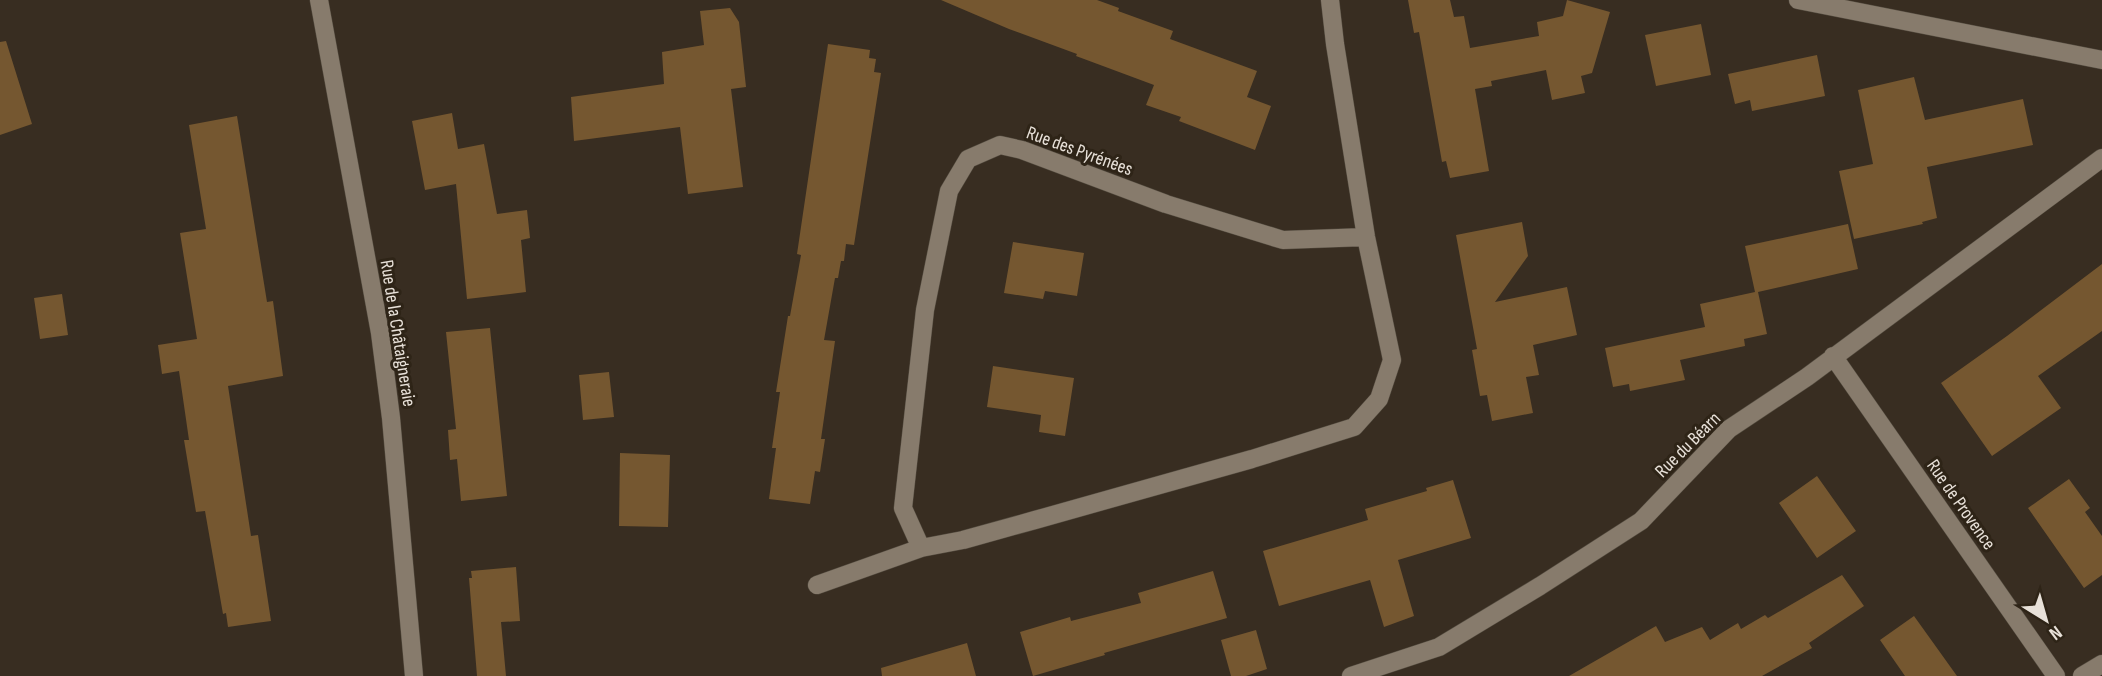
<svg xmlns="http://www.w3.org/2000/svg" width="2102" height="676" font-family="'Sofia Sans Condensed',sans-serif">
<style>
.building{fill:#755730}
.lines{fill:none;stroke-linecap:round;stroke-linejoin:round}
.minor-casing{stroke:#534b3f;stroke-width:19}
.tertiary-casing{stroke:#534b3f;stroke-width:19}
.minor{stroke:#877b6c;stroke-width:18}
.tertiary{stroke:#877b6c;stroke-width:18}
.labels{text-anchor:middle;stroke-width:6;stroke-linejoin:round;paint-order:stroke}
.street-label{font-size:19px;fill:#e8e1d9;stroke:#2e2417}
</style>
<rect width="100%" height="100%" fill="#382d21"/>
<!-- building -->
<path class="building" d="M 941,0 L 1097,0 L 1119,8 L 1118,11 L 1173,31 L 1170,39 L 1257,71 L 1247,97 L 1271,106 L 1255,150 L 1179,121 L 1181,117 L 1146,105 L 1154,85 L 1076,56 L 1077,54 L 1009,29 Z
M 1408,0 L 1450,0 L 1454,17 L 1464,16 L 1470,48 L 1539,36 L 1537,22 L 1563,16 L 1567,0 L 1610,12 L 1592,73 L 1581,76 L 1585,93 L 1552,100 L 1546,70 L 1491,81 L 1492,86 L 1475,89 L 1489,171 L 1450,178 L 1446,161 L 1442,162 L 1419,32 L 1414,33 Z
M 730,8 L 739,22 L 746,87 L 731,89 L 743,187 L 688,194 L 680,127 L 574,141 L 571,97 L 664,84 L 662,52 L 704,45 L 700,11 Z
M 1701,24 L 1711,75 L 1656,86 L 1645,35 Z
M 6,41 L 32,124 L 0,135 L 0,42 Z
M 828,44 L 870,50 L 869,58 L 876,59 L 874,72 L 881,73 L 854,245 L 846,244 L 844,261 L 841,261 L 838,278 L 835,278 L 824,340 L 835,341 L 821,439 L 825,439 L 820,472 L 815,471 L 810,504 L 769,499 L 776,448 L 772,448 L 780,392 L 776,392 L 788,316 L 790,316 L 801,255 L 797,254 Z
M 1817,55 L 1825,96 L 1752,111 L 1750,100 L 1735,104 L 1728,74 Z
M 1914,77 L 1925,120 L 2023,99 L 2033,145 L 1927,167 L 1937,218 L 1922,222 L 1923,224 L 1854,239 L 1839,171 L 1873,164 L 1858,90 Z
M 452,113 L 458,149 L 484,144 L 497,214 L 527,210 L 530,238 L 521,240 L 526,292 L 467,299 L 456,184 L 425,190 L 412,121 Z
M 237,116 L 267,302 L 273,301 L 283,376 L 228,386 L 251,536 L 258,535 L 271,621 L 228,627 L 226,613 L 223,614 L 205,511 L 196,512 L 184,440 L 189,440 L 179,371 L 162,374 L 158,345 L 197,339 L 180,233 L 206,229 L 189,125 Z
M 1522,222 L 1528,256 L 1495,302 L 1567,287 L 1577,335 L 1533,345 L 1539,375 L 1526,377 L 1533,413 L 1492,421 L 1487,395 L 1480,396 L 1472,350 L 1477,349 L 1456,235 Z
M 1848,224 L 1858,269 L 1758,292 L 1767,334 L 1744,339 L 1745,346 L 1680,360 L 1685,380 L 1630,391 L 1629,384 L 1613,387 L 1605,348 L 1705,327 L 1700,304 L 1755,292 L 1745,246 Z
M 1013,242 L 1084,253 L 1077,296 L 1045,291 L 1043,299 L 1004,293 Z
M 2102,264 L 2102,331 L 2038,376 L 2061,408 L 1992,456 L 1941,383 L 2007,336 Z
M 62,294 L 68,335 L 40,339 L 34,298 Z
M 490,328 L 507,496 L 461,501 L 457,459 L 450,460 L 448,430 L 456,429 L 446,332 Z
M 993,366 L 1074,378 L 1065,436 L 1039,432 L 1041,415 L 987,407 Z
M 609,372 L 614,417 L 583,420 L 579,375 Z
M 620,453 L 670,455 L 668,527 L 619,526 Z
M 1817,476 L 1856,531 L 1817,558 L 1779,503 Z
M 2069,479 L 2090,508 L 2085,512 L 2102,536 L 2102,575 L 2084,588 L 2028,508 Z
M 1453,480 L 1471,538 L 1398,560 L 1414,616 L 1384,627 L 1370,580 L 1279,606 L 1263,551 L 1368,520 L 1365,509 L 1427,491 L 1426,488 Z
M 516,567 L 520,621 L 501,622 L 506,676 L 477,676 L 469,578 L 472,578 L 471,571 Z
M 1213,571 L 1227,618 L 1104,653 L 1105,655 L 1033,676 L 1020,632 L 1070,617 L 1071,621 L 1141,603 L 1138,593 Z
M 1842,575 L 1864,606 L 1809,643 L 1812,648 L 1762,676 L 1569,676 L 1656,626 L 1665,642 L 1702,627 L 1710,640 L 1738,623 L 1741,629 L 1765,615 L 1768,618 Z
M 1914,616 L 1957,676 L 1905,676 L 1880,640 Z
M 1256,630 L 1267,669 L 1246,676 L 1231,676 L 1221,640 Z
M 967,643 L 976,676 L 882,676 L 881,668 Z"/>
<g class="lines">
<!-- minor casing -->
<g class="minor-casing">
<path id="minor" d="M 1330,0 L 1335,44 L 1366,237 L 1392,360 L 1379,399 L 1354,427 L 1252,459 L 1035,520 L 963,540 L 921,548 L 903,508 L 925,310 L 949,191 L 968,159 L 1000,145 L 1022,150 L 1166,204 L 1283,240 L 1366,237
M 1798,0 L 2102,60
M 1833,356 L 2056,676
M 817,585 L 921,548
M 1351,676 L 1439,647 L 1540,586 L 1641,521 L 1729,429 L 1807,377 L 2102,158
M 2082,676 L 2102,664"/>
</g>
<!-- tertiary casing -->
<g class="tertiary-casing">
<path id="tertiary" d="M 319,0 L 380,333 L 391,418 L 414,676"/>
</g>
<!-- minor -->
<use href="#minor" class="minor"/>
<!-- tertiary -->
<use href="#tertiary" class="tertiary"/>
</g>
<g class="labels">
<!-- street labels -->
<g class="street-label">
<text transform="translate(1080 150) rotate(20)" y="7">Rue des Pyrénées</text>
<text transform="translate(399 333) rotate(81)" y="7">Rue de la Châtaigneraie</text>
<text transform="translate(1687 444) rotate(-45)" y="7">Rue du Béarn</text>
<text transform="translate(1962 504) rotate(55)" y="7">Rue de Provence</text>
</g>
</g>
<!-- north arrow -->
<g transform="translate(2046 620) rotate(143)" stroke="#2e2417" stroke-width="5" paint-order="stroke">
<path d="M0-5L12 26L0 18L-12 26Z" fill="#e8e1d9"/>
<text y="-10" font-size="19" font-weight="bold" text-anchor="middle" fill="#e8e1d9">N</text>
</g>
</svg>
